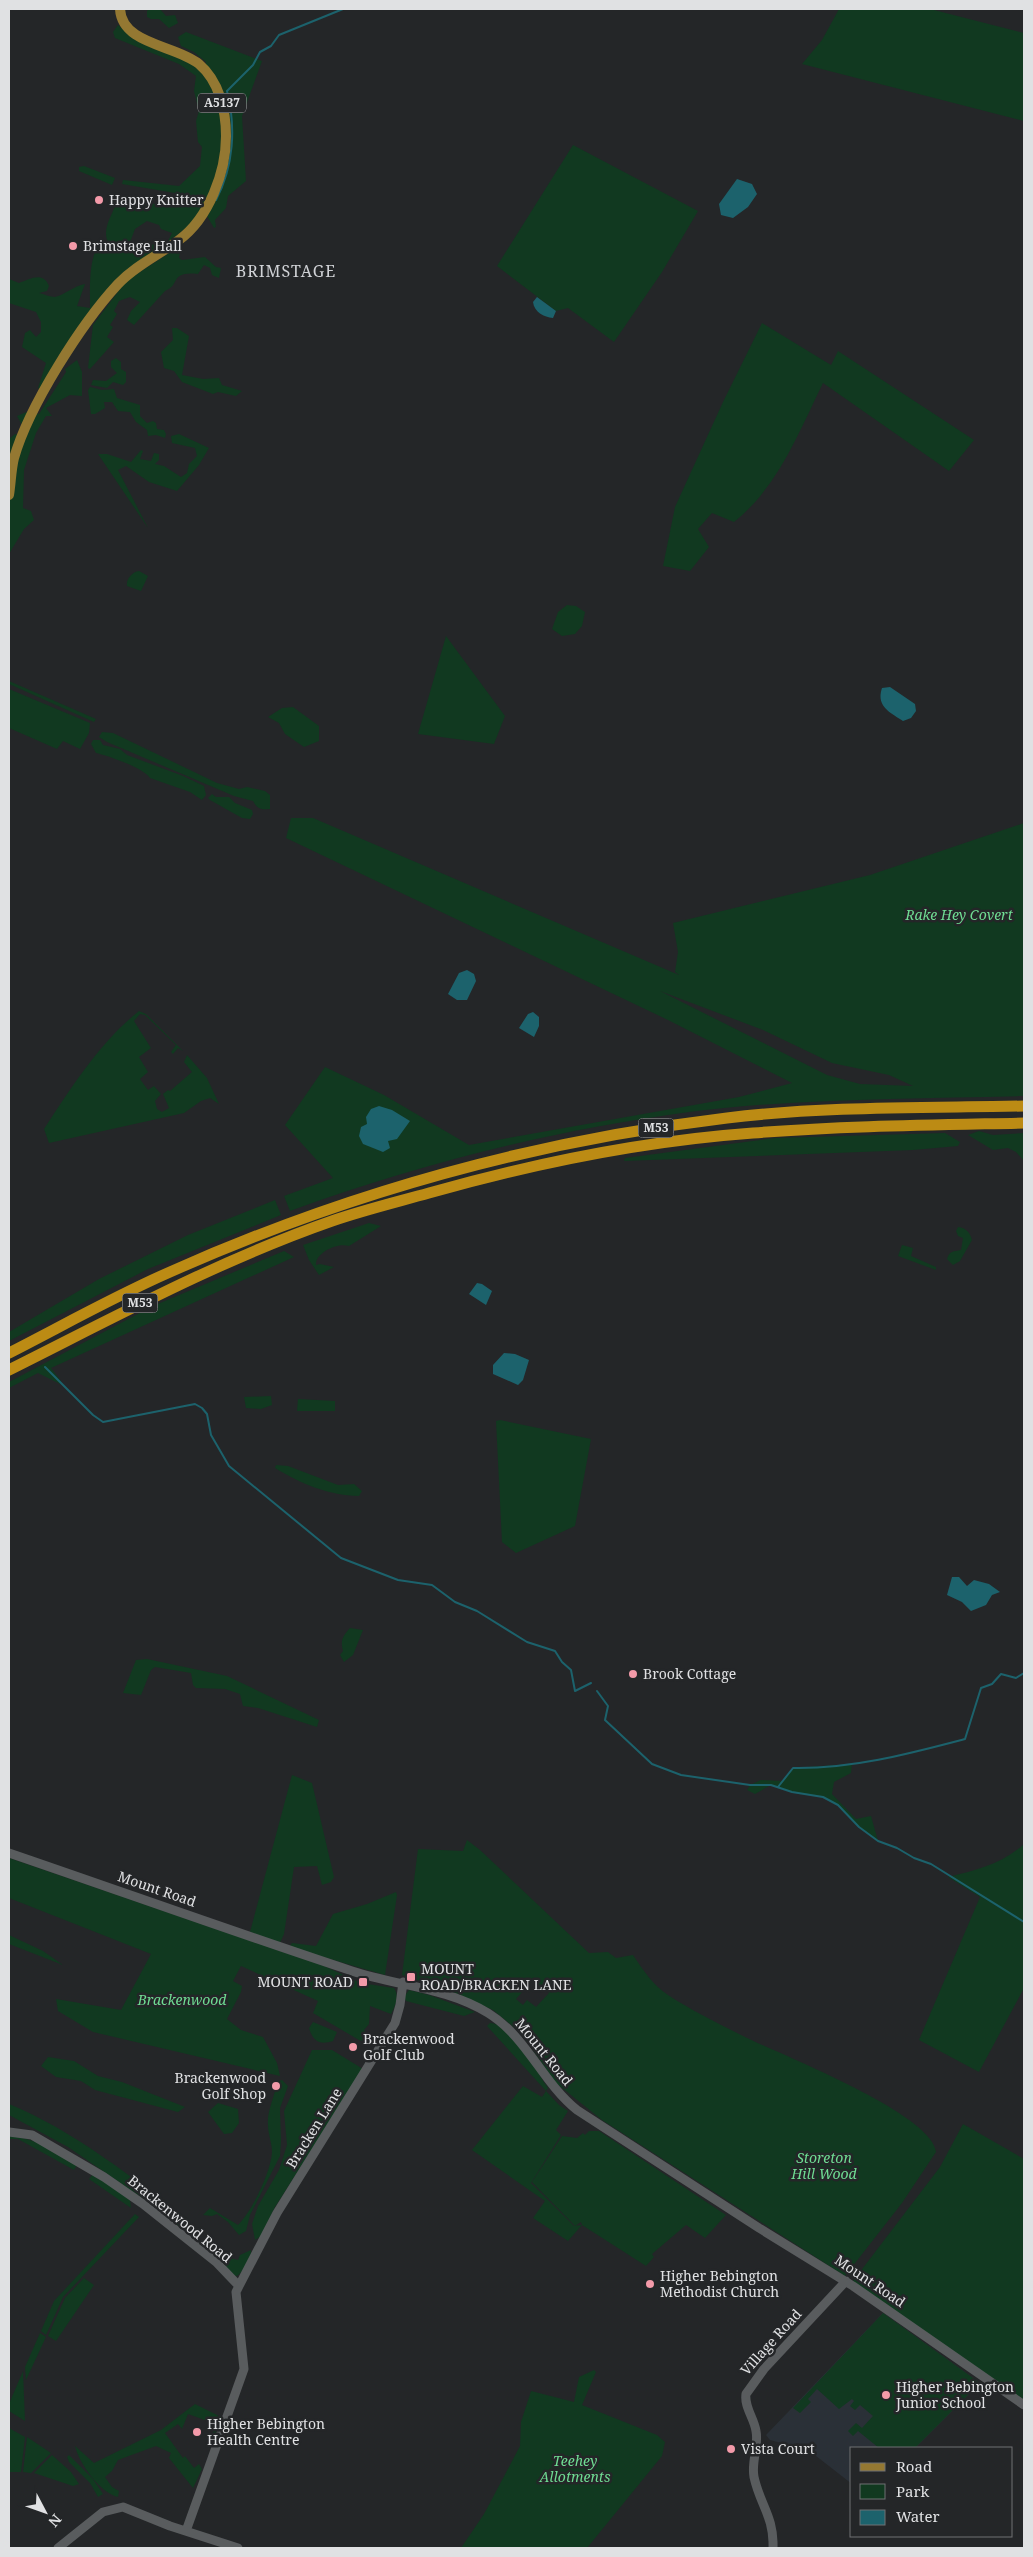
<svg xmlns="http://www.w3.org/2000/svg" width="1033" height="2557" font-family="'Noto Serif',serif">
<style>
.built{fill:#2a3037}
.green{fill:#113920;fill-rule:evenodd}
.water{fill:#1c626c}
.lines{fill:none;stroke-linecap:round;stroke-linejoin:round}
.stream{stroke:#1c626c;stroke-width:2}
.secondary{stroke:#595c5e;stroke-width:9}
.primary{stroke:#947832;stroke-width:10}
.highway{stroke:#bc8b14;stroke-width:11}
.poi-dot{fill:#f39aa9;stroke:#242628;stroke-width:2}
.labels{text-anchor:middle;stroke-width:5;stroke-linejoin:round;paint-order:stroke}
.shield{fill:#242628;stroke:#a8a9ab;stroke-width:1}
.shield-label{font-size:12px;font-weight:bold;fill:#e0e1e3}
.poi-label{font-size:14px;fill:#e0e1e3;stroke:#242628;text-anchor:start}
.park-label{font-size:14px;font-style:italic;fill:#6fdc93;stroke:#242628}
.street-label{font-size:14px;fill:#e0e1e3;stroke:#242628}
.quarter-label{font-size:16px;letter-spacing:1px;fill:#d0d2d6;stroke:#242628}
</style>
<rect width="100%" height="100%" fill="#242628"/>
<!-- built -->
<path class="built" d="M 883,2313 L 980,2383 L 915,2448 L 852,2448 L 852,2484 L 802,2445 L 797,2443 L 792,2446 L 770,2440 L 766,2435 Z"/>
<!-- green -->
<path class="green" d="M 149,9 L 160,9 L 166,16 L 175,15 L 178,23 L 169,28 L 159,19 L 151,19 L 147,17 L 147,11 Z
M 839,9 L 930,9 L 1024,33 L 1024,121 L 802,64 L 822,40 Z
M 118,25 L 131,35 L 205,65 L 206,62 L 194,52 L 181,46 L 178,37 L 186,32 L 262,61 L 242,116 L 246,181 L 228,196 L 226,208 L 215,220 L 216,227 L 214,228 L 207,216 L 199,214 L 187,227 L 167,243 L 172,233 L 161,229 L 159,225 L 147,221 L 135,229 L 127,250 L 135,254 L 143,244 L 158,245 L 158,248 L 132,268 L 40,389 L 38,388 L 46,363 L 22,347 L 25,333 L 30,330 L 36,337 L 41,332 L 41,322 L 36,312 L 9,303 L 9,279 L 19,283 C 30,279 43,271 49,286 L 47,291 L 39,293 C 44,294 50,297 55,297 C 64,295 74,286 85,284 L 77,306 L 90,308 C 90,292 88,254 101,243 L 109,244 C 101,231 111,217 116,204 L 128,205 L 127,199 L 131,196 L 149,204 L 166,203 L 169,198 L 178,199 L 180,196 L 175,193 L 122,184 L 123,180 L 179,186 L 200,166 L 202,147 L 198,142 L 196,121 L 199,111 L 194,91 L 196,76 L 179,64 L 115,38 L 113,32 Z
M 573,145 L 698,211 L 662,272 L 614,342 L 568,308 L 556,311 L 497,266 Z
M 84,166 L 115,178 L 112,185 L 79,171 L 79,167 Z
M 174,250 L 180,251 L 179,258 L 182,260 L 205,257 L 216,267 L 221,268 L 219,278 L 212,275 L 210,268 L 204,265 L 198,274 C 169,271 181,285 165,291 L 134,325 L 127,320 L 131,311 L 140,302 L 130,297 L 119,301 L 114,311 L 117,314 L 110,325 L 113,327 L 107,337 L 114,342 L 90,369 L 88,368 L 93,325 L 126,281 Z
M 762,323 L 831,365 L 838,351 L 974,440 L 949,471 L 823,383 C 799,432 778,487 734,522 L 712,513 L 698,529 L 709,547 L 690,571 L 663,566 L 675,507 L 723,402 Z
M 172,328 L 177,328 L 189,336 L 182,375 L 203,379 L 219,378 L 222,385 L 242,391 L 236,396 L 218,392 L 213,394 L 182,382 L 174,371 L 164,368 L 161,352 L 173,340 Z
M 116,358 L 121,362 L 121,369 L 126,372 L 126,382 L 123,385 L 113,382 L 107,388 L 91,385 L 93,380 L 106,381 L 117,373 L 111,367 L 111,361 Z
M 77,360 L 82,372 L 82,396 L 70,395 L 46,408 L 52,416 L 46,416 L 36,433 L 24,470 L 23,508 L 31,511 L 34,520 L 24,529 L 9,554 L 9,506 L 13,484 L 9,439 L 15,434 L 24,437 L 27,434 L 17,416 L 29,411 L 39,414 L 66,372 L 65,369 Z
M 90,387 L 102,390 L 114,389 L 117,398 L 140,405 L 140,416 L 147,423 L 153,421 L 156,423 L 157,429 L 164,430 L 166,434 L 165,438 L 156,435 L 148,436 L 147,430 L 136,422 L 130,412 L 118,411 L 112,402 L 104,402 L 105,408 L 95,414 L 91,414 L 88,390 Z
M 179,434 L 209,448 L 199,465 L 177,491 L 149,482 L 126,466 L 118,470 L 148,528 L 98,454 L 107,454 L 131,462 L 141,450 L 143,451 L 140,459 L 151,461 L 154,453 L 159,454 L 159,460 L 155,464 L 164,466 L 181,477 L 187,473 L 189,464 L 197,456 L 195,448 L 172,443 L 171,436 Z
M 139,571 L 148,576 L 141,591 L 127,586 C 126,579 132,572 139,571 Z
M 567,605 L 576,606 L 585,612 L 582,626 L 575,634 L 562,636 L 552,629 L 558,612 Z
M 446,636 L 505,716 L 494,744 L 418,734 Z
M 9,681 L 96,719 L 94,722 L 9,684 Z
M 9,689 L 90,723 L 89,733 L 80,749 L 63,741 L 57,749 L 9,728 Z
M 293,707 L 319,726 L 319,741 L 304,747 L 285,734 L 279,723 L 268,717 L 282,708 Z
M 102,732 L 113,733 L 217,783 L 239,789 L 247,787 L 265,791 L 270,795 L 270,809 C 261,810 257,809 253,801 L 234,796 L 107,742 L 99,737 Z
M 93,740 L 100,740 L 103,745 L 120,749 L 127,755 L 183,776 L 204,786 L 206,795 L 202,800 L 190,792 L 150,778 C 144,768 106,755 96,753 L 91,744 Z
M 212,794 L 216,797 L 229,797 L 235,803 L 252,810 L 253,814 L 250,819 L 242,818 L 210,800 L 208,798 Z
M 291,818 L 313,818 L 679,975 L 675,972 L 678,952 L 673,923 L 870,875 L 1024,823 L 1024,1096 C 912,1099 800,1098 689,1112 C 553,1130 419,1164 290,1211 L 284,1196 L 333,1178 L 285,1125 L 325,1067 L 384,1095 L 469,1145 L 739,1097 L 792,1083 L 668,1020 L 286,838 ZM 660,991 L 763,1030 L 832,1063 L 889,1075 L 913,1086 L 860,1084 L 827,1075 Z
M 139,1011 L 146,1014 L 183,1051 L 178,1048 L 173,1054 L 171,1052 L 176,1045 L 145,1015 L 140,1014 L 134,1021 L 151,1048 L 139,1057 L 148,1072 L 140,1079 L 148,1090 L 154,1086 L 161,1094 L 155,1101 L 157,1109 L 162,1112 L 169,1108 L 163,1094 L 168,1090 L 170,1091 L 192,1072 L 184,1062 L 187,1055 L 207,1078 L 219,1104 L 210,1098 L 201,1101 L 184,1113 L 49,1143 L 44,1129 C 71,1088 100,1042 139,1011 Z
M 979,1131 L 993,1135 L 1024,1133 L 1024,1161 L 1016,1152 L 1008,1148 L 993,1150 L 968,1135 Z
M 945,1133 L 960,1142 L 958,1146 L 913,1150 L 624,1161 L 625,1158 L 775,1138 Z
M 275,1200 L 281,1215 L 148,1269 L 9,1341 L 9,1332 L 99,1279 L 188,1235 Z
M 369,1223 L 381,1226 L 349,1246 C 337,1242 315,1253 316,1265 L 320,1264 L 334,1267 L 319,1275 L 309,1260 L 303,1245 Z
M 958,1227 C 966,1228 970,1232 972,1240 L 960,1261 L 953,1265 L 947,1259 C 950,1250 953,1252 961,1250 L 963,1238 L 958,1236 L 956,1231 Z
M 902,1245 L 913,1248 L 911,1256 L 936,1267 L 936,1270 L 898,1256 Z
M 284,1251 L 294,1257 L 51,1368 L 61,1381 L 60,1384 L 38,1373 L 9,1388 L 9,1382 L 153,1306 Z
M 271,1396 L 272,1405 L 261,1409 L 246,1408 L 244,1397 Z
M 298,1399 L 335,1401 L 335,1411 L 297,1411 Z
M 500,1420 L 591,1439 L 575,1526 L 516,1553 L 502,1542 L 496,1421 Z
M 276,1465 L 288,1466 L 338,1485 L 354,1484 L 362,1491 L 359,1496 C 327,1495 302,1484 275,1468 Z
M 350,1628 L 363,1630 L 353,1655 L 344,1662 L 340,1655 L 343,1651 C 340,1640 343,1636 350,1628 Z
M 147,1659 L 227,1676 L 319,1720 L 317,1727 L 258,1708 L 243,1706 L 240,1694 L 225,1689 L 196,1688 L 193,1685 L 191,1673 L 155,1667 L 151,1670 L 141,1695 L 123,1693 L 136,1660 Z
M 852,1764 L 851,1773 L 834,1782 L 832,1794 L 856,1819 L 871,1816 L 878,1841 L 859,1827 L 838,1805 L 823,1797 L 792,1792 L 771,1785 L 755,1794 L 747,1790 L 750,1785 L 761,1780 L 782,1781 L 793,1768 Z
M 292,1775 L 312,1783 L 334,1877 L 331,1882 L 322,1885 L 317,1866 L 294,1867 L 284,1934 L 280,1943 L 250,1932 Z
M 467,1840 L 480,1850 L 589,1953 L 608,1952 L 616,1958 L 633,1955 C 643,1970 653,1985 668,1995 C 691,2010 717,2023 741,2035 C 778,2054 932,2113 936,2152 L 902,2203 L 845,2276 L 602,2120 L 556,2083 L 521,2033 L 493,2010 L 447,1990 L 402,1975 L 418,1849 L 463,1851 ZM 533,1980 L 549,1993 L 536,2007 L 527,2000 L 523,2005 L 516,1999 Z
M 1024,1844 L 1024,1988 L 979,2072 L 919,2040 L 980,1897 L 948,1877 C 977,1870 1002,1864 1024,1844 Z
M 9,1858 L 324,1966 L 361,1983 L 394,1988 C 400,1997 395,2006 391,2014 L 370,2006 L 369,2024 L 364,2030 L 369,2035 L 364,2041 L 359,2040 L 313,2013 L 318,2001 L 241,1966 L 233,1981 L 242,1986 L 241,1992 L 227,2019 L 241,2030 L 263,2037 L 277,2063 L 280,2076 L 93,2032 L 58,2011 L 56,1999 L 121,2010 L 151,1954 L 9,1898 Z
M 396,1892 L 397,1895 L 385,1975 L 289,1947 L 292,1943 L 316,1946 L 333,1914 L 367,1904 Z
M 9,1935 L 43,1951 L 63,1965 L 9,1944 Z
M 409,1990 L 429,1995 L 475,2012 L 464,2016 L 406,2001 L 404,1997 Z
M 313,2022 L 337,2032 L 333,2041 C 320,2045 313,2042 309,2028 Z
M 490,2023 C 510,2023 537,2072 548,2088 L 546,2091 L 559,2105 L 568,2111 L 556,2130 L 561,2135 L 531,2183 L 574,2226 L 582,2225 L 581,2222 L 575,2226 L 532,2182 L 562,2136 L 577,2138 L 583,2133 L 585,2135 L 589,2131 L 599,2131 L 726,2215 L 705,2238 L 686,2225 L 652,2254 L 654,2257 L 646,2266 L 582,2225 L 568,2241 L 533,2218 L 545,2201 L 472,2150 L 523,2086 L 542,2097 L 546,2091 L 487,2026 Z
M 312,2050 L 332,2050 L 363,2069 L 275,2207 L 261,2236 L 255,2240 L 252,2224 L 258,2206 L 279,2170 L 287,2145 L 284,2111 Z
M 48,2057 L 74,2061 L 98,2076 L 122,2082 L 185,2107 L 178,2112 L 95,2090 L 81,2081 L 56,2077 L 41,2066 Z
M 282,2080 L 288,2086 L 280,2108 L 281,2142 L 280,2156 L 250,2215 L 246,2231 L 239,2235 L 228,2222 L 217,2214 L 212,2216 L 203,2215 L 210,2208 L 238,2225 C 252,2211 271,2172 272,2152 C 272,2143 268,2134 268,2125 C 267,2114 272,2102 275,2091 L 278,2091 L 279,2081 Z
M 218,2103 L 238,2109 L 239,2123 L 232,2133 L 224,2134 L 208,2112 Z
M 9,2104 C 75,2131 132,2178 189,2220 L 181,2228 L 154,2206 L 68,2147 L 9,2115 Z
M 963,2124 L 1024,2159 L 1024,2402 L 853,2281 L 940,2167 Z
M 9,2136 C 36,2138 55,2151 77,2165 L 74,2170 L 18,2139 L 9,2139 Z
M 93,2174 L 130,2200 L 131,2208 L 89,2179 Z
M 135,2214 L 139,2217 L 63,2297 L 46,2335 L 41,2331 L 54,2301 Z
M 207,2244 L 218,2247 L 226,2257 L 238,2260 L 240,2255 L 251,2250 C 252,2258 244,2271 237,2276 L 232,2275 L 203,2248 Z
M 84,2278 L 94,2285 L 56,2341 L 48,2336 L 65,2298 Z
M 883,2313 L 980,2383 L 915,2448 L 879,2448 L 858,2431 L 853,2436 L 848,2431 L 856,2423 L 862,2428 L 873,2416 L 860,2405 L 855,2410 L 850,2406 L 854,2401 L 852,2399 L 839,2409 L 817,2389 L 808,2399 L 811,2402 L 800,2413 L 793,2408 Z
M 40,2333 L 46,2337 L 26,2380 L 25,2367 Z
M 594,2370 L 596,2372 L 582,2405 L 657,2435 L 665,2442 L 662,2456 L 587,2548 L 461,2548 L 484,2514 L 520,2446 L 521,2422 L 531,2391 L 574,2402 L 579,2377 Z
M 23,2371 L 25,2421 L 9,2411 L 9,2404 Z
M 195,2404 L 221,2417 L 212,2444 L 209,2443 L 216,2424 L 188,2414 L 182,2429 L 178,2424 L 165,2433 L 183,2458 L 185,2456 L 194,2468 L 199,2464 L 202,2469 L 193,2488 L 169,2458 L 171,2453 L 156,2446 L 118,2460 L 112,2471 L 105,2477 L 112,2487 L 119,2491 L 118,2497 C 100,2493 79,2463 75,2446 L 94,2463 L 161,2430 Z
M 9,2428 L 25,2437 L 21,2472 L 9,2472 Z
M 27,2437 L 51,2453 L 31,2473 L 23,2472 Z
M 52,2455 L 71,2472 L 79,2484 L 73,2486 L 34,2473 Z
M 69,2455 L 93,2479 L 103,2494 L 98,2497 L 90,2483 L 69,2462 L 67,2457 Z"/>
<!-- water -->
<path class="water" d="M 737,179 L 752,184 L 757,194 L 748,207 L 733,218 L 721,215 L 719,204 Z
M 537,297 L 556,311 L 553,318 C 544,317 534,312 533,302 Z
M 890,687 L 915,704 L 916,711 L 911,718 L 903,721 C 889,712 876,706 882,688 Z
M 467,970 L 474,974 L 476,981 L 467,1000 L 457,1000 L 448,994 L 459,973 Z
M 533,1012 L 539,1017 L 539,1026 L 534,1037 L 519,1028 L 528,1014 Z
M 379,1106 L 392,1110 L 410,1121 L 397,1139 L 388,1141 L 390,1148 L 383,1152 L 363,1144 L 359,1136 L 361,1127 L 367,1124 L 366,1117 L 371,1109 Z
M 477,1283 L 482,1284 L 492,1291 L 486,1305 L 469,1294 Z
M 504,1353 L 515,1354 L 529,1360 L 523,1380 L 518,1385 L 493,1374 L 493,1365 Z
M 952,1577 L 959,1577 L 967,1586 L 974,1580 L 989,1584 L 1000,1592 L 992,1595 L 986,1605 L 971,1611 L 962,1602 L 947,1595 Z"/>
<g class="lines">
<!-- stream -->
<path class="stream" d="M 216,200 C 234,166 236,127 227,91 L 253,65 L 260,52 L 271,46 L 279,35 L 343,9
M 45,1367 L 93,1415 L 103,1422 L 195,1404 L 202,1408 L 207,1414 L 211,1435 L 229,1466 L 341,1558 L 398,1580 L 432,1585 L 455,1602 L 477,1611 L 527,1642 L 555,1651 L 562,1662 L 571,1670 L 575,1691 L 591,1683
M 597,1691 L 608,1706 L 605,1720 L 652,1764 L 681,1775 L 750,1785 L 771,1785 L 792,1792 L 823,1797 L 838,1805 L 859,1827 L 878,1841 L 897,1848 L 914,1858 L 931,1864 L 1024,1922
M 778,1787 L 793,1768 C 852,1769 908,1754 965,1739 L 981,1688 L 992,1684 L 1001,1674 L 1016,1678 L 1024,1673"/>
<!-- secondary -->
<path class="secondary" d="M 9,1853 C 123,1892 237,1933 352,1971 C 397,1986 446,1987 488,2013 C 527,2037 542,2082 577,2110 L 759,2228 L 853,2286 L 1024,2405
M 9,2132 L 32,2135 L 104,2177 L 143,2204 L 216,2262 L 239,2286 L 236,2292 L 244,2369 L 186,2531
M 239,2286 L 277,2213 L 395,2023 L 400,2005 L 403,1982
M 58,2548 L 103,2512 L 123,2507 L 170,2526 L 238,2548
M 773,2548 C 774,2516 760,2505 754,2477 C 751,2462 759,2446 756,2431 C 754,2418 744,2407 746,2394 L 764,2369 L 846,2281"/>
<!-- primary -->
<path class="primary" d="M 9,495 C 11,483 11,470 14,458 C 29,406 81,324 118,284 C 136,265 159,255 179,240 C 209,218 226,172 226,136 C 226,110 219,81 199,64 C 176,45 122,45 120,9"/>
<!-- highway -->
<path class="highway" d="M 9,1353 C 62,1326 115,1296 170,1272 C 347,1193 534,1141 727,1118 C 825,1106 925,1108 1024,1106
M 9,1370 C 115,1317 220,1260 332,1221 C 364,1210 397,1202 429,1193 C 535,1163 643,1141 753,1133 C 843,1126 934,1125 1024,1123"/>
</g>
<!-- markers -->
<g class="poi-dot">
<circle cx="99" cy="200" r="5"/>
<circle cx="73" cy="246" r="5"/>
<circle cx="633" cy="1674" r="5"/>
<rect x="406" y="1972" width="10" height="10" rx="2.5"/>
<rect x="358" y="1977" width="10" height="10" rx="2.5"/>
<circle cx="353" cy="2047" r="5"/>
<circle cx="276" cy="2086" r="5"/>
<circle cx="650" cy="2284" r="5"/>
<circle cx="886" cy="2395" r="5"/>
<circle cx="197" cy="2432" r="5"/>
<circle cx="731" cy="2449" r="5"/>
</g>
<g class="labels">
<!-- shield labels -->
<g class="shield">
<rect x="198" y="93.5" width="48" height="19" rx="4"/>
<rect x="638.5" y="1118.5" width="35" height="19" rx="4"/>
<rect x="122.5" y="1293.5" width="35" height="19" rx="4"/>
</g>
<g class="shield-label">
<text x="222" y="107">A5137</text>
<text x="656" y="1132">M53</text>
<text x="140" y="1307">M53</text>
</g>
<!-- poi labels -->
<g class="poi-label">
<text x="109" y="205">Happy Knitter</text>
<text x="83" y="251">Brimstage Hall</text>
<text x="643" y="1679">Brook Cottage</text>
<text x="421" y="1974">MOUNT<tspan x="421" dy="16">ROAD/BRACKEN LANE</tspan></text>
<text x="353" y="1987" text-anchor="end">MOUNT ROAD</text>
<text x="363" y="2044">Brackenwood<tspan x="363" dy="16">Golf Club</tspan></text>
<text x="266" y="2083" text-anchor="end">Brackenwood<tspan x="266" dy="16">Golf Shop</tspan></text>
<text x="660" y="2281">Higher Bebington<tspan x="660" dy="16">Methodist Church</tspan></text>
<text x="896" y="2392">Higher Bebington<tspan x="896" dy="16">Junior School</tspan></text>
<text x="207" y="2429">Higher Bebington<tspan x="207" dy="16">Health Centre</tspan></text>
<text x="741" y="2454">Vista Court</text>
</g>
<!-- park labels -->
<g class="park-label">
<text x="959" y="920">Rake Hey Covert</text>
<text x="182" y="2005">Brackenwood</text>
<text x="824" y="2163">Storeton<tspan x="824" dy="16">Hill Wood</tspan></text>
<text x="575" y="2466">Teehey<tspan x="575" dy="16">Allotments</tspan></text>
</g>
<!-- street labels -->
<g class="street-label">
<text transform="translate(157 1889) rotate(19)" y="5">Mount Road</text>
<text transform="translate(544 2052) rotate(51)" y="5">Mount Road</text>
<text transform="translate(314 2128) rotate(-58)" y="5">Bracken Lane</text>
<text transform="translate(180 2219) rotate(39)" y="5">Brackenwood Road</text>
<text transform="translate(870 2281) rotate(34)" y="5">Mount Road</text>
<text transform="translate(771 2342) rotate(-48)" y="5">Village Road</text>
</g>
<!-- quarter labels -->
<g class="quarter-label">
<text x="286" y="277">BRIMSTAGE</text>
</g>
</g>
<!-- border -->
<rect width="1033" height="2557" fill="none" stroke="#e0e1e3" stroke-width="20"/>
<!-- legend -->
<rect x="850" y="2447" width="162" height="90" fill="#242628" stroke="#6f7173"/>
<rect x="860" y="2463" width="25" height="8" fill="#947832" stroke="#6f7173"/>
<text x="896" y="2472" font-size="15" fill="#e0e1e3">Road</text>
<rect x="860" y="2484" width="25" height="15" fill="#113920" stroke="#6f7173"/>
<text x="896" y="2497" font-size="15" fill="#e0e1e3">Park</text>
<rect x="860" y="2510" width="25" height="15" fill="#1c626c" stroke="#6f7173"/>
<text x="896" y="2522" font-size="15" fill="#e0e1e3">Water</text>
<!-- north arrow -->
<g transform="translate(45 2512) rotate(131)" stroke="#242628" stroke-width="4" paint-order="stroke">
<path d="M0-4L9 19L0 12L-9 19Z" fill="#e0e1e3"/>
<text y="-8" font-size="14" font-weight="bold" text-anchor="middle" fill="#e0e1e3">N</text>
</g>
</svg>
